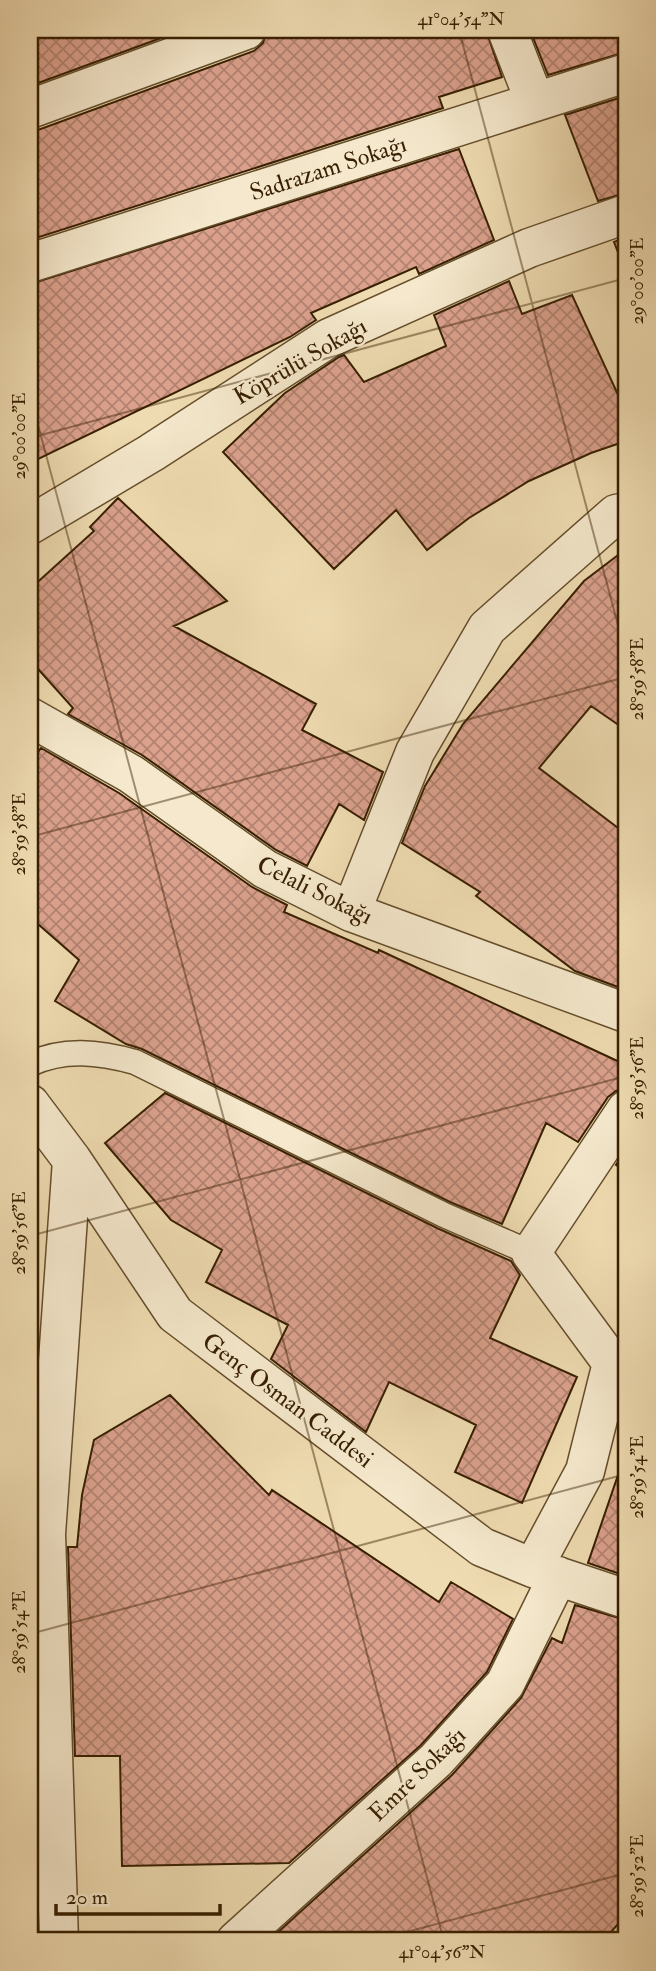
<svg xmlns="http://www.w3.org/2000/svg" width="656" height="1971" font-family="'IM FELL Double Pica',serif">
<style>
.building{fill:url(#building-cross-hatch);stroke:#371f00;stroke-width:2}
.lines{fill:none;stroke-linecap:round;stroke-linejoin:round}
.lane-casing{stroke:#654e2c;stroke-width:27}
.street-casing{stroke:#654e2c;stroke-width:41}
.lane{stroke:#f5e8cc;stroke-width:24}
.street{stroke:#f5e8cc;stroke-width:38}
.ticks{fill:none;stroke:#371f00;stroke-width:2;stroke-opacity:0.45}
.labels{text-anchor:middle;stroke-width:5;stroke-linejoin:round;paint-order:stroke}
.street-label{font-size:24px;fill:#371f00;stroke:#f5e8cc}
.neatline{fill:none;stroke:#371f00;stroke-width:2.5}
.ticks-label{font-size:18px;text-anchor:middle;fill:#371f00}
</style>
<defs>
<pattern id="building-cross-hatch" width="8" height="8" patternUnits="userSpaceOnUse" patternTransform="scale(1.75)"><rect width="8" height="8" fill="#dba18d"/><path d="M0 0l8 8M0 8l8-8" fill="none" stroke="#b28371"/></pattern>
</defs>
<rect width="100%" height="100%" fill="#efdbb1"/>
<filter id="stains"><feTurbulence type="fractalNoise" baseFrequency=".00286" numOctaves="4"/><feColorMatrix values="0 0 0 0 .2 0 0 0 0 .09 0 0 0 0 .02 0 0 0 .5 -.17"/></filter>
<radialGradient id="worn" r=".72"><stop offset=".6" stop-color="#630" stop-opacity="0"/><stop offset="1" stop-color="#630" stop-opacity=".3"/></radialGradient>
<!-- building -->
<path class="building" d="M 30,30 L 183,30 L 30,86 Z
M 267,30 L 486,30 L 502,77 L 439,97 L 443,108 L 30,240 L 30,130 L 38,130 L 254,51 L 263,43 Z
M 530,30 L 626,30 L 626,52 L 548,75 Z
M 619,98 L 626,117 L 626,193 L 598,201 L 565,115 Z
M 459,149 L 494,240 L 419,274 L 416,267 L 311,313 L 316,320 L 290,337 L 30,463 L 30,284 Z
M 626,237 L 626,265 L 623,265 L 614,242 Z
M 509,281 L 522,314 L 572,295 L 626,412 L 626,441 L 591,453 L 529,481 L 469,518 L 427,550 L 396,510 L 334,569 L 223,452 L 285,393 L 339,357 L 344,355 L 364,382 L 446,346 L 434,315 Z
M 118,498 L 227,601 L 174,626 L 316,704 L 302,730 L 383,772 L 364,820 L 339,804 L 307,866 L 276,850 L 142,755 L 68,714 L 73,708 L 30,660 L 30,589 L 94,531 L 90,527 Z
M 626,549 L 626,730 L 591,706 L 539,768 L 626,834 L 626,990 L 575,971 L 476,896 L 480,892 L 402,843 L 425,786 L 463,724 L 584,581 Z
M 41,748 L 119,793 L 252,887 L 287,905 L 284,912 L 378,953 L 379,950 L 626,1065 L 626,1088 L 616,1091 L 608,1097 L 578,1142 L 546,1123 L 502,1224 L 450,1202 L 142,1049 L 126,1044 L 55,1001 L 79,960 L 30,917 L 30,763 Z
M 165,1093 L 437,1228 L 511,1261 L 520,1275 L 490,1338 L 577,1377 L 522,1503 L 455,1472 L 476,1425 L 389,1382 L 366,1432 L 271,1359 L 288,1325 L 206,1282 L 222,1250 L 171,1220 L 105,1143 Z
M 626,1149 L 626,1171 L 616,1165 Z
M 170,1395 L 269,1495 L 272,1490 L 439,1602 L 451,1582 L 513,1619 L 487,1672 L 421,1745 L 289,1863 L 122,1866 L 120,1756 L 75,1756 L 68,1547 L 77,1547 L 82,1495 L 94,1440 Z
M 618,1475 L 626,1476 L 626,1576 L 588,1563 Z
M 575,1605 L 626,1620 L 626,1915 L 603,1941 L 268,1941 L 452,1775 L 521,1698 L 552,1638 L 562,1643 Z"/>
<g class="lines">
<!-- lane casing -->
<g class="lane-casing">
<path id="lane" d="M 30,1064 C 64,1048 99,1052 135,1062 L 444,1215 L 531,1253"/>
</g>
<!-- street casing -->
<g class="street-casing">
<path id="street" d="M 507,30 L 535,102
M 30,109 L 246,30
M 30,263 L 626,73
M 30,525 L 151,453 L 329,338 L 529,248 L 626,214
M 30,717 L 131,774 L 265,869 L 351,912 L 626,1013
M 351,912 L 415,752 L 487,628 L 616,514 L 626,512
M 30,1104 L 72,1160 L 175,1314 L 482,1547 L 533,1568 L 626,1599
M 533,1568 L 585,1471 L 612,1363 L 531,1253 L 626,1110
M 59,1941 L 46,1534 L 72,1160
M 236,1941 L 436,1760 L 505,1684 L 558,1576"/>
</g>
<!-- lane -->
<use href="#lane" class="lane"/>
<!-- street -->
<use href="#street" class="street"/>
</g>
<!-- ticks -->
<path class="ticks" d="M 459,30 L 626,655M 30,39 L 65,30M 30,395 L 444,1941M 30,438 L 626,278M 30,837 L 626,677M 30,1236 L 626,1076M 30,1634 L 626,1474M 373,1941 L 626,1873"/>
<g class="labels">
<!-- street labels -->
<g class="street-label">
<text transform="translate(328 168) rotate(-18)" y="8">Sadrazam Sokağı</text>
<text transform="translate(300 361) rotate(-30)" y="8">Köprülü Sokağı</text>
<text transform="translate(315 890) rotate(26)" y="8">Celali Sokağı</text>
<text transform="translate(288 1400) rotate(37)" y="8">Genç Osman Caddesi</text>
<text transform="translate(417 1774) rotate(-44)" y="8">Emre Sokağı</text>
</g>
</g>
<!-- margin -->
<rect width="656" height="1971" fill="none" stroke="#efdbb1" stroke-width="77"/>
<!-- scale -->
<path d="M56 1904v10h164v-10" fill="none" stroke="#371f00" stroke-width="3.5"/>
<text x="66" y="1904" font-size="21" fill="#371f00" stroke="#f5e8cc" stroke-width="5" paint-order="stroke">20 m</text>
<rect x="38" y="38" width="580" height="1894" class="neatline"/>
<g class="ticks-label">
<text x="461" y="25">41°04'54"N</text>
<text transform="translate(637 281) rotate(-90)" y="6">29°00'00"E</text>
<text transform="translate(19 436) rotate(-90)" y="6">29°00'00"E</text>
<text transform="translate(637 679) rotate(-90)" y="6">28°59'58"E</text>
<text transform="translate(19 834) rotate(-90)" y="6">28°59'58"E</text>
<text transform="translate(637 1078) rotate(-90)" y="6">28°59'56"E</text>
<text transform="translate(19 1233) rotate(-90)" y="6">28°59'56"E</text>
<text transform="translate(637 1477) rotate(-90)" y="6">28°59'54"E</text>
<text transform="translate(19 1632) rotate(-90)" y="6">28°59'54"E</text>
<text transform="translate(637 1876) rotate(-90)" y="6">28°59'52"E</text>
<text x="442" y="1958">41°04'56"N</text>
</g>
<rect width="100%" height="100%" filter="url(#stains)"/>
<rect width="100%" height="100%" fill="url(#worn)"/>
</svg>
